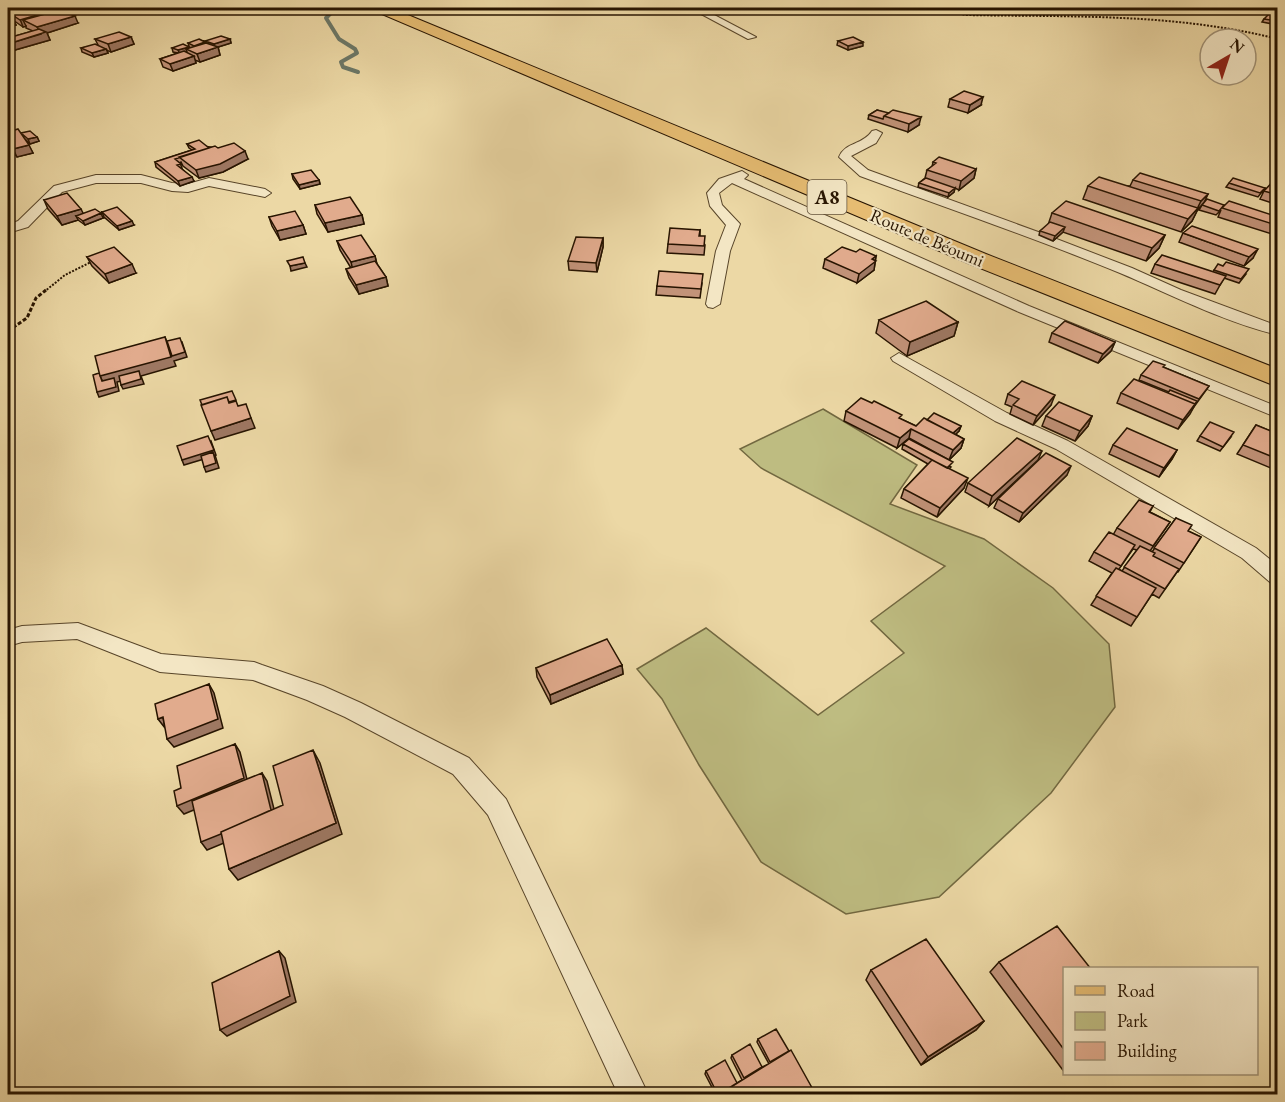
<svg xmlns="http://www.w3.org/2000/svg" width="1285" height="1102" font-family="'EB Garamond',serif">
<style>
.green{fill:#bebc81;stroke:#726840;stroke-width:1.5}
.lines{fill:none;stroke-linecap:round;stroke-linejoin:round}
.stream{stroke:#6b7767;stroke-width:4}
.minor-casing{stroke:#584529;stroke-width:2}
.primary-casing{stroke:#271400;stroke-width:2}
.path-far1{stroke:#271400;stroke-width:2;stroke-dasharray:2 1.5;stroke-linecap:butt}
.path{stroke:#271400;stroke-width:3;stroke-dasharray:4 2;stroke-linecap:butt}
.minor{fill:#f3e6c4;fill-rule:evenodd}
.primary{fill:#e6bc72;fill-rule:evenodd}
.wall{fill:#c29379;stroke:#271400;stroke-width:1.5;fill-rule:evenodd}
.shaded-wall{fill:#9e7863;stroke:#271400;stroke-width:1.5}
.building{fill:#e1ab8d;stroke:#271400;stroke-width:1.5}
.labels{text-anchor:middle;stroke-width:4.5;stroke-linejoin:round;paint-order:stroke}
.far-street-label{font-size:18px;fill:#271400;stroke:#f3e6c4}
.shield{fill:#f3e6c4;stroke:#64533b;stroke-width:1.5}
.shield-label{font-size:20px;font-weight:bold;fill:#271400}
</style>
<rect width="100%" height="100%" fill="#ecd8a5"/>
<filter id="stains"><feTurbulence type="fractalNoise" baseFrequency=".00333" numOctaves="4"/><feColorMatrix values="0 0 0 0 .2 0 0 0 0 .09 0 0 0 0 .02 0 0 0 .5 -.17"/></filter>
<radialGradient id="worn" r=".72"><stop offset=".6" stop-color="#630" stop-opacity="0"/><stop offset="1" stop-color="#630" stop-opacity=".3"/></radialGradient>
<!-- green -->
<path class="green" d="M 823,409 L 917,465 L 890,504 L 984,539 L 1053,588 L 1109,644 L 1115,707 L 1051,793 L 939,897 L 846,914 L 761,862 L 699,765 L 662,699 L 637,669 L 706,628 L 818,715 L 904,653 L 871,621 L 945,566 L 761,468 L 740,449 Z"/>
<g class="lines">
<!-- stream -->
<path class="stream" d="M 325,8 L 331,13 L 326,18 L 339,39 L 355,49 L 357,53 L 341,62 L 343,67 L 358,72"/>
<!-- minor casing -->
<g class="minor-casing">
<path id="minor" d="M 690,8 L 701,8 L 756,37 L 748,39 Z
M 876,130 L 882,133 L 876,143 L 851,156 L 868,170 L 1041,233 L 1132,268 L 1181,290 L 1278,326 L 1278,335 C 1226,323 1170,294 1120,273 C 1035,238 947,208 860,176 L 839,157 C 845,142 863,145 872,131 Z
M 742,171 L 748,175 L 744,179 L 1029,306 L 1278,407 L 1278,418 L 1019,312 L 732,183 L 719,193 L 722,205 L 740,224 L 730,251 L 720,304 L 713,308 L 708,307 L 706,304 L 716,251 L 726,225 L 710,206 L 707,193 L 719,179 Z
M 96,175 L 141,175 L 172,183 L 188,184 L 209,178 L 265,189 L 271,193 L 265,197 L 209,186 L 188,192 L 172,191 L 141,183 L 96,183 L 62,192 L 28,227 L 8,233 L 8,225 L 18,221 L 54,186 Z
M 899,353 L 1007,413 L 1068,441 L 1256,548 L 1278,566 L 1278,585 L 1271,583 L 1242,558 L 1056,449 L 995,421 L 893,361 L 891,358 Z
M 78,623 L 161,654 L 254,662 L 262,665 L 323,686 L 361,703 L 469,758 L 506,799 L 648,1094 L 618,1094 L 488,815 L 453,774 L 345,717 L 307,700 L 253,680 L 160,672 L 77,639 L 22,642 L 8,646 L 8,630 L 22,626 Z"/>
</g>
<!-- primary casing -->
<g class="primary-casing">
<path id="primary" d="M 373,8 L 391,8 L 986,254 L 1278,369 L 1278,387 L 970,264 L 375,11 Z"/>
</g>
<!-- path-far1 -->
<path class="path-far1" d="M 872,8 L 944,10 L 965,15 C 1071,17 1175,13 1278,39
M 44,292 L 65,275 L 93,261"/>
<!-- path -->
<path class="path" d="M 8,331 L 27,318 L 36,298 L 46,290"/>
<!-- minor -->
<use href="#minor" class="minor"/>
<!-- primary -->
<use href="#primary" class="primary"/>
</g>
<!-- wall -->
<path class="wall" d="M 8,8 L 52,8 L 53,12 L 78,23 L 47,33 L 50,40 L 8,52 L 8,38 L 33,31 L 26,28 L 26,26 L 23,27 L 13,20 L 16,25 L 8,27 L 8,16 L 10,17 L 8,12 L 9,11 L 8,11 Z
M 648,8 L 676,8 L 658,12 Z
M 1278,16 L 1278,25 L 1262,22 L 1264,19 Z
M 131,37 L 134,44 L 111,52 L 106,50 L 108,53 L 94,57 L 82,52 L 81,48 L 98,45 L 95,39 Z
M 230,39 L 231,43 L 218,47 L 220,55 L 200,62 L 195,60 L 196,63 L 173,71 L 163,67 L 160,59 L 178,53 L 173,52 L 172,48 L 189,46 L 188,43 Z
M 838,41 L 863,46 L 848,50 L 837,45 Z
M 950,99 L 981,105 L 968,113 L 948,107 Z
M 877,110 L 919,125 L 908,132 L 868,119 L 869,115 Z
M 8,132 L 37,137 L 39,141 L 30,144 L 25,139 L 33,153 L 17,157 L 8,144 Z
M 187,144 L 218,148 L 248,159 L 223,172 L 199,178 L 183,166 L 181,162 L 180,163 L 182,168 L 181,168 L 194,181 L 180,186 L 156,167 L 155,162 L 192,150 L 189,148 Z
M 933,162 L 976,169 L 974,178 L 959,190 L 955,188 L 954,192 L 948,197 L 918,187 L 919,183 L 925,178 L 927,170 L 932,167 Z
M 292,174 L 319,180 L 320,184 L 300,189 L 293,179 Z
M 1133,180 L 1208,194 L 1198,209 L 1192,221 L 1181,232 L 1083,199 L 1088,186 L 1130,186 Z
M 1278,180 L 1278,205 L 1260,199 L 1264,191 Z
M 1229,183 L 1265,188 L 1258,197 L 1226,187 Z
M 44,200 L 83,214 L 103,218 L 85,225 L 78,220 L 62,225 L 48,209 Z
M 315,205 L 362,215 L 364,224 L 328,232 L 317,214 Z
M 1202,205 L 1224,205 L 1278,217 L 1278,227 L 1272,234 L 1218,217 L 1221,210 L 1216,215 L 1199,210 Z
M 102,212 L 134,225 L 119,230 L 104,217 Z
M 1052,213 L 1165,235 L 1159,248 L 1146,261 L 1063,232 L 1053,241 L 1039,235 L 1040,231 L 1048,225 Z
M 269,217 L 303,225 L 306,234 L 280,240 L 272,226 Z
M 700,230 L 700,236 L 705,245 L 704,255 L 667,253 L 668,244 Z
M 1183,233 L 1253,258 L 1244,266 L 1179,242 Z
M 603,238 L 603,247 L 597,272 L 569,270 L 568,261 Z
M 337,241 L 375,256 L 377,264 L 386,277 L 388,286 L 359,294 L 349,278 L 346,269 L 351,268 L 340,250 Z
M 856,252 L 876,256 L 874,270 L 857,283 L 823,268 L 825,259 Z
M 87,257 L 136,273 L 109,283 L 92,266 Z
M 1155,264 L 1213,272 L 1214,270 L 1246,274 L 1239,283 L 1224,278 L 1215,294 L 1151,273 Z
M 702,283 L 700,298 L 656,295 L 657,286 Z
M 879,320 L 958,322 L 954,336 L 907,356 L 876,333 Z
M 1052,333 L 1115,342 L 1111,351 L 1098,363 L 1049,342 Z
M 1163,367 L 1209,386 L 1178,429 L 1117,403 L 1121,393 L 1168,393 L 1169,392 L 1139,380 L 1141,375 Z
M 1008,394 L 1051,405 L 1033,425 L 1010,414 L 1012,407 L 1005,404 Z
M 846,411 L 901,419 L 916,426 L 927,420 L 961,426 L 959,431 L 955,434 L 964,439 L 961,448 L 949,460 L 909,438 L 897,448 L 844,421 Z
M 1046,416 L 1092,416 L 1088,426 L 1075,441 L 1042,426 Z
M 1256,425 L 1278,434 L 1278,471 L 1237,454 Z
M 1200,436 L 1231,437 L 1220,451 L 1197,441 Z
M 903,444 L 951,467 L 949,469 L 964,488 L 937,517 L 901,498 L 904,489 L 928,464 L 902,449 Z
M 1113,445 L 1177,450 L 1172,459 L 1159,477 L 1109,454 Z
M 1038,460 L 989,506 L 965,492 L 968,483 Z
M 1067,475 L 1019,522 L 994,508 L 998,499 Z
M 1153,506 L 1150,512 L 1170,522 L 1150,551 L 1152,552 L 1176,518 L 1188,531 L 1201,537 L 1178,572 L 1177,572 L 1159,598 L 1152,594 L 1131,626 L 1091,605 L 1112,573 L 1089,561 L 1094,552 L 1113,535 L 1117,528 ZM 1133,549 L 1137,550 L 1122,571 L 1119,569 Z
M 622,665 L 623,674 L 551,704 L 537,677 L 536,668 Z
M 999,962 L 1065,969 L 1065,1073 L 990,972 Z
M 871,970 L 984,1021 L 976,1030 L 921,1065 L 866,980 Z
M 758,1039 L 789,1051 L 816,1095 L 716,1095 L 705,1074 L 706,1071 L 737,1083 L 742,1080 L 731,1058 L 732,1055 L 762,1067 L 769,1064 L 757,1042 Z"/>
<!-- shaded-wall -->
<path class="shaded-wall" d="M 16,8 L 52,8 L 53,12 L 23,20 L 26,26 L 23,27 Z
M 662,8 L 676,8 L 658,12 L 658,9 Z
M 75,16 L 78,23 L 47,33 L 50,40 L 8,52 L 8,44 L 41,34 L 37,27 Z
M 12,18 L 16,25 L 8,27 L 8,19 Z
M 131,37 L 134,44 L 111,52 L 108,44 Z
M 230,39 L 231,43 L 218,47 L 220,55 L 200,62 L 197,54 L 215,48 L 214,44 Z
M 863,42 L 863,46 L 848,50 L 848,46 Z
M 189,47 L 191,50 L 186,49 L 187,52 L 180,54 L 178,50 Z
M 106,49 L 108,53 L 94,57 L 92,53 Z
M 194,56 L 196,63 L 173,71 L 170,64 Z
M 983,97 L 981,105 L 968,113 L 970,105 Z
M 921,117 L 919,125 L 908,132 L 909,124 Z
M 37,137 L 39,141 L 30,144 L 28,139 Z
M 29,145 L 33,153 L 17,157 L 13,149 Z
M 245,151 L 248,159 L 223,172 L 199,178 L 196,170 Z
M 976,169 L 974,178 L 959,190 L 961,181 Z
M 192,177 L 194,181 L 180,186 L 178,181 Z
M 319,180 L 320,184 L 300,189 L 299,185 Z
M 955,188 L 954,192 L 948,197 L 949,193 Z
M 1208,194 L 1204,203 L 1198,209 L 1192,221 L 1181,232 L 1188,219 L 1197,209 L 1201,201 Z
M 81,209 L 85,217 L 76,216 L 78,220 L 62,225 L 57,216 Z
M 101,213 L 103,218 L 85,225 L 83,221 Z
M 362,215 L 364,224 L 328,232 L 325,223 Z
M 132,221 L 134,225 L 119,230 L 117,226 Z
M 303,225 L 306,234 L 280,240 L 277,231 Z
M 1065,227 L 1063,232 L 1053,241 L 1055,236 Z
M 1165,235 L 1159,248 L 1146,261 L 1152,248 Z
M 603,238 L 603,247 L 597,272 L 596,263 Z
M 1258,249 L 1253,258 L 1244,266 L 1249,257 Z
M 375,256 L 377,265 L 353,271 L 351,262 Z
M 876,256 L 874,270 L 857,283 L 859,274 L 872,259 Z
M 305,263 L 307,267 L 291,271 L 290,266 Z
M 132,264 L 136,273 L 109,283 L 105,274 Z
M 386,277 L 388,286 L 359,294 L 356,285 Z
M 958,322 L 954,336 L 907,356 L 910,342 Z
M 165,337 L 169,347 L 182,342 L 187,357 L 174,361 L 176,366 L 141,376 L 144,384 L 123,389 L 121,385 L 140,376 L 117,382 L 119,391 L 99,397 L 97,392 L 105,386 L 100,376 Z
M 1115,342 L 1111,351 L 1098,363 L 1103,354 Z
M 1055,395 L 1051,405 L 1033,425 L 1037,416 Z
M 1197,401 L 1190,414 L 1178,429 L 1183,420 Z
M 1092,416 L 1088,426 L 1075,441 L 1080,431 Z
M 251,418 L 255,428 L 215,440 L 211,431 Z
M 961,426 L 959,431 L 949,441 L 950,436 Z
M 911,429 L 909,438 L 897,448 L 900,438 Z
M 964,439 L 961,448 L 949,460 L 953,450 Z
M 211,441 L 216,455 L 215,455 L 219,468 L 206,472 L 204,467 L 214,456 L 184,465 L 182,460 Z
M 1177,450 L 1172,459 L 1159,477 L 1164,468 Z
M 1042,451 L 1038,460 L 989,506 L 992,496 Z
M 1071,466 L 1067,475 L 1019,522 L 1023,513 Z
M 968,478 L 964,488 L 937,517 L 940,508 Z
M 622,665 L 623,674 L 551,704 L 550,695 Z
M 209,684 L 214,693 L 223,728 L 174,747 L 167,739 Z
M 163,717 L 165,728 L 158,719 Z
M 235,744 L 240,752 L 249,787 L 184,814 L 177,806 Z
M 313,750 L 320,763 L 342,834 L 238,880 L 229,869 L 336,823 Z
M 262,773 L 267,781 L 277,821 L 207,850 L 201,842 Z
M 279,951 L 285,958 L 296,1002 L 227,1036 L 220,1030 Z
M 984,1021 L 976,1030 L 921,1065 L 928,1057 Z"/>
<!-- building -->
<path class="building" d="M 23,8 L 39,8 L 35,9 L 44,13 L 20,20 L 8,12 Z
M 60,10 L 75,16 L 37,27 L 23,20 Z
M 1269,14 L 1278,16 L 1278,21 L 1264,19 Z
M 39,29 L 46,32 L 8,44 L 8,38 Z
M 119,32 L 131,37 L 108,44 L 95,39 Z
M 221,36 L 230,39 L 214,44 L 205,41 Z
M 853,37 L 863,42 L 848,46 L 838,41 Z
M 199,39 L 205,42 L 194,46 L 188,43 Z
M 206,43 L 218,47 L 197,54 L 186,49 Z
M 95,44 L 106,49 L 92,53 L 81,48 Z
M 183,44 L 189,47 L 178,50 L 172,48 Z
M 184,51 L 194,56 L 170,64 L 160,59 Z
M 964,91 L 983,97 L 970,105 L 950,99 Z
M 877,110 L 889,113 L 884,116 L 883,119 L 869,115 Z
M 893,110 L 921,117 L 909,124 L 884,116 Z
M 18,129 L 29,145 L 13,149 L 8,142 L 8,132 Z
M 30,131 L 37,137 L 28,139 L 21,133 Z
M 199,140 L 209,148 L 175,159 L 181,164 L 177,165 L 192,177 L 178,181 L 155,162 L 195,149 L 187,144 Z
M 234,143 L 245,151 L 220,164 L 196,170 L 179,157 L 215,146 L 218,148 Z
M 939,157 L 976,169 L 961,181 L 927,170 L 936,163 L 933,162 Z
M 311,170 L 319,180 L 299,185 L 292,174 Z
M 1140,173 L 1208,194 L 1201,201 L 1133,180 Z
M 1099,177 L 1198,208 L 1188,219 L 1088,186 Z
M 926,178 L 955,188 L 949,193 L 919,183 Z
M 1233,178 L 1265,188 L 1260,193 L 1229,183 Z
M 1275,179 L 1278,180 L 1278,195 L 1264,191 Z
M 67,193 L 81,209 L 57,216 L 44,200 Z
M 350,197 L 362,215 L 325,223 L 315,205 Z
M 1207,199 L 1224,205 L 1219,211 L 1202,205 Z
M 1066,201 L 1165,235 L 1152,248 L 1052,213 Z
M 1229,201 L 1278,217 L 1278,224 L 1276,225 L 1222,208 Z
M 117,207 L 132,221 L 117,226 L 102,212 Z
M 95,209 L 101,213 L 83,221 L 76,216 Z
M 295,211 L 303,225 L 277,231 L 269,217 Z
M 1050,222 L 1065,227 L 1055,236 L 1040,231 Z
M 1192,226 L 1258,249 L 1249,257 L 1183,233 Z
M 670,228 L 700,230 L 699,236 L 705,236 L 704,246 L 668,244 Z
M 361,235 L 375,256 L 351,262 L 337,241 Z
M 576,237 L 603,238 L 596,263 L 568,261 Z
M 114,247 L 132,264 L 105,274 L 87,257 Z
M 842,247 L 856,252 L 860,249 L 876,256 L 872,259 L 876,261 L 859,274 L 825,259 Z
M 1162,255 L 1226,276 L 1220,285 L 1155,264 Z
M 303,257 L 305,263 L 290,266 L 287,261 Z
M 375,261 L 386,277 L 356,285 L 346,269 Z
M 1226,262 L 1249,269 L 1241,279 L 1214,270 L 1218,264 L 1223,266 Z
M 659,271 L 703,274 L 701,289 L 657,286 Z
M 926,301 L 958,322 L 910,342 L 879,320 Z
M 1065,321 L 1115,342 L 1103,354 L 1052,333 Z
M 165,337 L 171,357 L 100,376 L 95,356 Z
M 180,338 L 185,352 L 172,356 L 167,341 Z
M 1153,361 L 1165,365 L 1163,367 L 1209,386 L 1199,399 L 1141,375 Z
M 139,371 L 141,379 L 121,385 L 119,376 Z
M 99,373 L 102,381 L 114,378 L 116,387 L 97,392 L 93,375 Z
M 1134,379 L 1195,404 L 1183,420 L 1121,393 Z
M 1022,381 L 1055,395 L 1037,416 L 1013,405 L 1019,399 L 1008,394 Z
M 1170,390 L 1197,401 L 1195,404 L 1168,393 Z
M 232,391 L 236,400 L 229,402 L 227,397 L 202,405 L 200,400 Z
M 227,397 L 229,403 L 236,401 L 238,406 L 246,404 L 251,418 L 211,431 L 201,405 Z
M 861,398 L 872,403 L 874,401 L 902,415 L 899,418 L 916,426 L 924,418 L 964,439 L 953,450 L 911,429 L 900,438 L 846,411 Z
M 1059,402 L 1092,416 L 1080,431 L 1046,416 Z
M 934,413 L 961,426 L 953,433 L 927,420 Z
M 1210,422 L 1234,432 L 1223,447 L 1200,436 Z
M 1256,425 L 1278,434 L 1278,459 L 1243,445 Z
M 1127,428 L 1177,450 L 1164,468 L 1113,445 Z
M 208,436 L 214,450 L 182,460 L 177,446 Z
M 1017,438 L 1042,451 L 992,496 L 968,483 Z
M 909,439 L 953,462 L 947,468 L 903,444 Z
M 213,452 L 216,463 L 204,467 L 201,456 Z
M 1046,453 L 1071,466 L 1023,513 L 998,499 Z
M 932,460 L 968,478 L 940,508 L 904,489 Z
M 1139,500 L 1153,506 L 1149,512 L 1170,522 L 1153,546 L 1117,528 Z
M 1176,518 L 1192,525 L 1188,531 L 1201,537 L 1184,563 L 1154,548 Z
M 1109,532 L 1135,545 L 1121,566 L 1094,552 Z
M 1140,546 L 1155,553 L 1153,556 L 1179,569 L 1165,589 L 1124,567 Z
M 1116,568 L 1156,588 L 1137,617 L 1096,596 Z
M 607,639 L 622,665 L 550,695 L 536,668 Z
M 209,684 L 218,719 L 167,739 L 163,717 L 158,719 L 155,704 Z
M 235,744 L 244,778 L 177,806 L 174,791 L 181,788 L 177,766 Z
M 313,750 L 336,823 L 229,869 L 221,832 L 283,805 L 273,766 Z
M 262,773 L 271,810 L 221,832 L 221,834 L 201,842 L 192,801 Z
M 1057,926 L 1091,969 L 1065,969 L 1065,1051 L 999,962 Z
M 926,939 L 984,1021 L 928,1057 L 871,970 Z
M 279,951 L 290,996 L 220,1030 L 212,983 Z
M 776,1029 L 789,1051 L 770,1062 L 758,1039 Z
M 750,1044 L 762,1067 L 744,1078 L 732,1055 Z
M 791,1050 L 816,1095 L 718,1095 Z
M 725,1060 L 737,1083 L 718,1095 L 706,1071 Z"/>
<g class="labels">
<!-- far-street labels -->
<g class="far-street-label">
<text transform="translate(927 238) rotate(23)" y="6">Route de Béoumi</text>
</g>
<!-- shield labels -->
<rect class="shield" x="807.5" y="180" width="39" height="34" rx="4.5"/>
<g class="shield-label">
<text x="827" y="204">A8</text>
</g>
</g>
<!-- margin -->
<rect width="1285" height="1102" fill="none" stroke="#ecd8a5" stroke-width="30"/>
<rect x="9" y="9" width="1267" height="1084" fill="none" stroke="#271400" stroke-width="3"/>
<rect x="15" y="15" width="1255" height="1072" fill="none" stroke="#271400" stroke-width="1.5"/>
<!-- legend -->
<rect x="1063" y="967" width="195" height="108" fill="#f3e6c4" stroke="#a19276" stroke-width="1.5"/>
<rect x="1075" y="986" width="30" height="9" fill="#e6bc72" stroke="#a19276" stroke-width="1.5"/>
<text x="1117" y="997" font-size="18" fill="#271400">Road</text>
<rect x="1075" y="1012" width="30" height="18" fill="#bebc81" stroke="#a19276" stroke-width="1.5"/>
<text x="1117" y="1027" font-size="18" fill="#271400">Park</text>
<rect x="1075" y="1042" width="30" height="18" fill="#e1ab8d" stroke="#a19276" stroke-width="1.5"/>
<text x="1117" y="1057" font-size="18" fill="#271400">Building</text>
<!-- north arrow -->
<g transform="translate(1228 57) rotate(39)"><circle r="28" fill="#f3e6c4" stroke="#a19276" stroke-width="1.5"/>
<path d="M0-4.5L10 22L0 15L-10 22Z" fill="#8f2418"/>
<text y="-9" font-size="16" font-weight="bold" text-anchor="middle" fill="#271400">N</text>
</g>
<rect width="100%" height="100%" filter="url(#stains)"/>
<rect width="100%" height="100%" fill="url(#worn)"/>
</svg>
